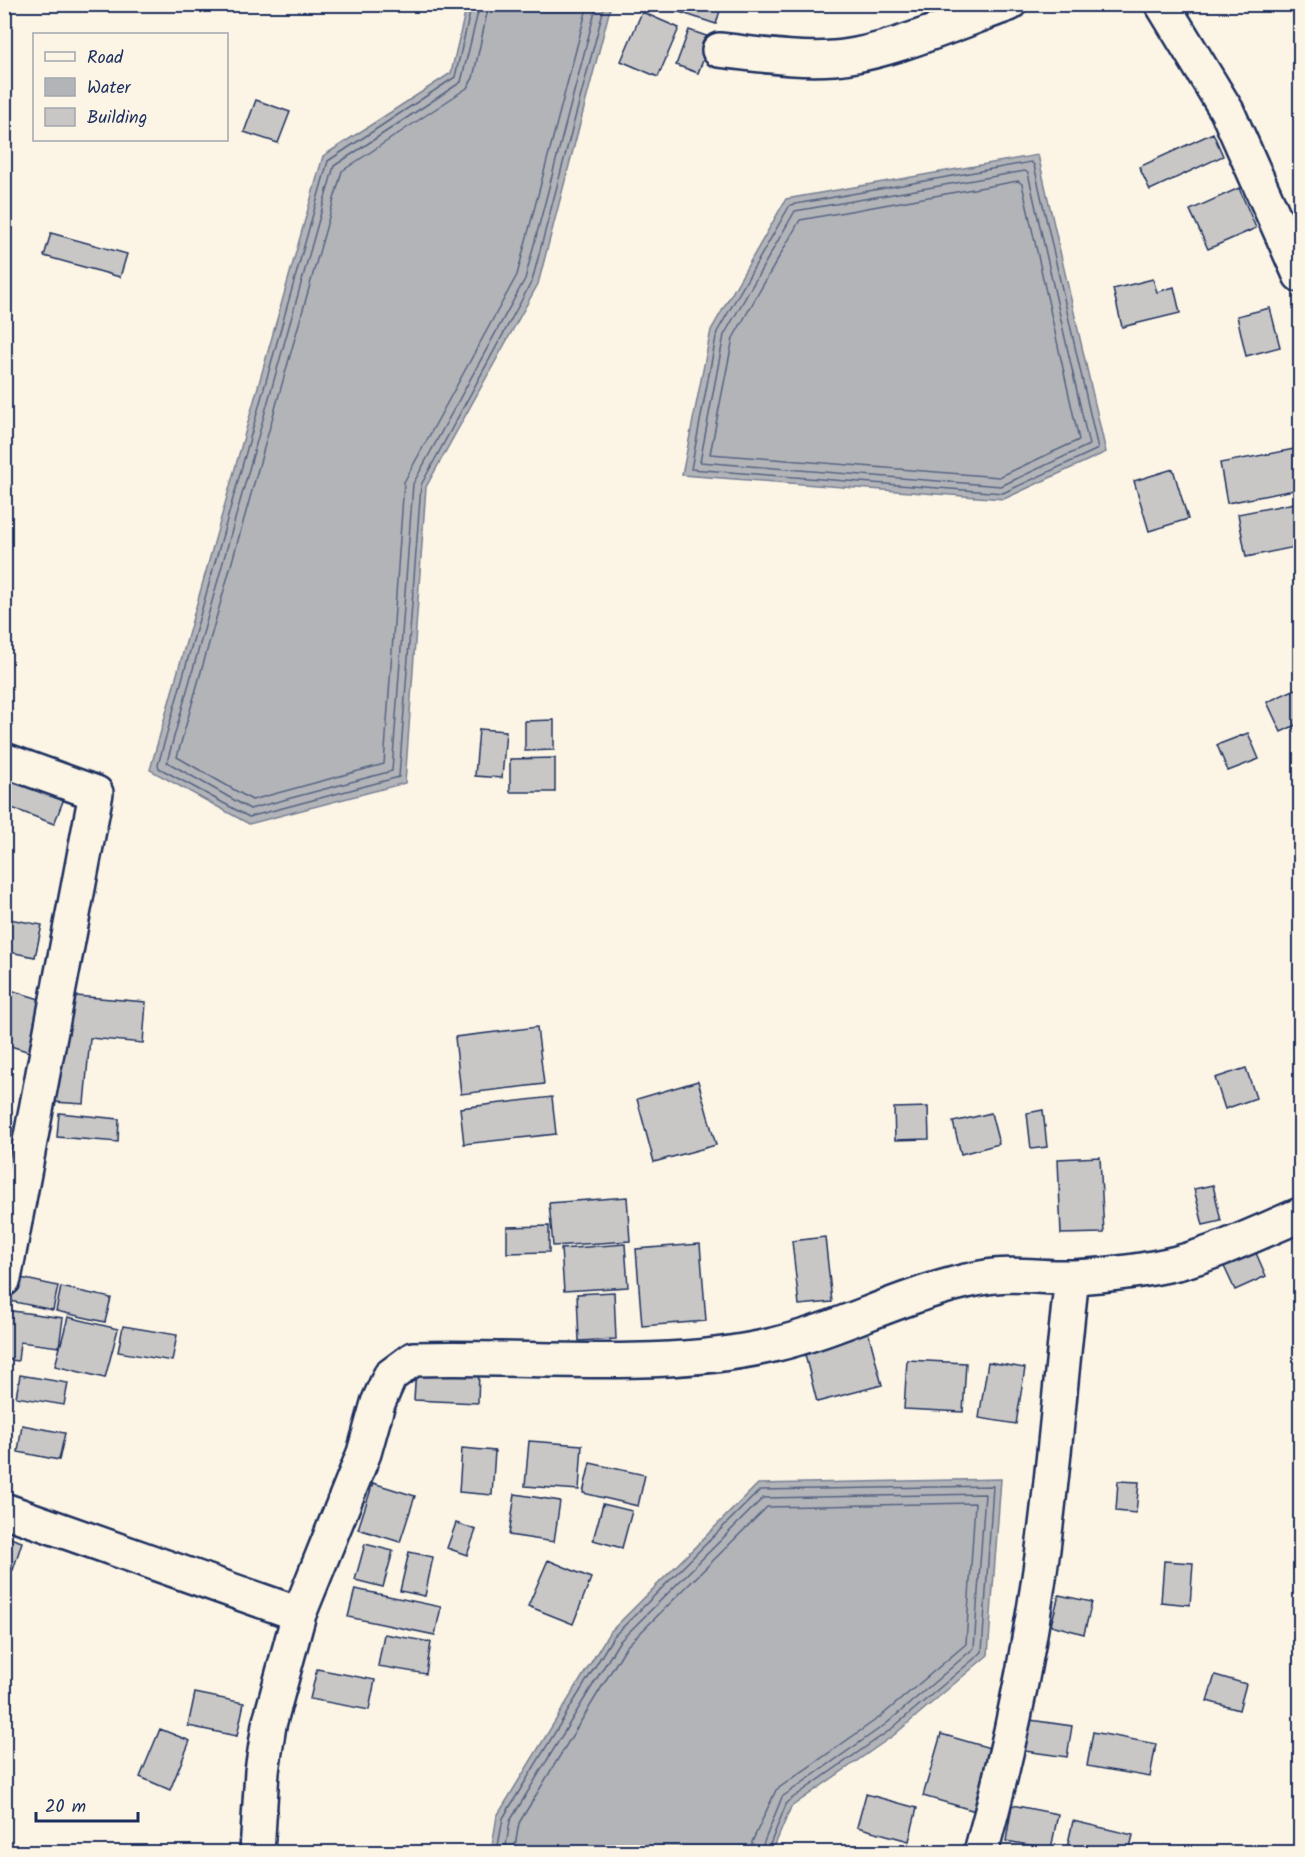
<svg xmlns="http://www.w3.org/2000/svg" width="1305" height="1857" font-family="Kalam,sans-serif">
<style>
.water{fill:#b2b4b8;stroke:#767f94;stroke-width:1.5}
.lines{fill:none;stroke-linecap:round;stroke-linejoin:round}
.shore{stroke:#576482;stroke-width:1.5}
.building{fill:#c8c7c6;stroke:#1b2f5e;stroke-width:1.5}
.minor-casing{stroke:#1b2f5e;stroke-width:38}
.minor{stroke:#fcf5e5;stroke-width:33}
</style>
<rect width="100%" height="100%" fill="#fcf5e5"/>
<filter id="ink" filterUnits="userSpaceOnUse"><feTurbulence type="fractalNoise" baseFrequency=".0167" numOctaves="2"/><feDisplacementMap in="SourceGraphic" scale="12" xChannelSelector="R" yChannelSelector="G"/><feConvolveMatrix kernelMatrix="1 2 1 2 8 2 1 2 1" color-interpolation-filters="sRGB"/></filter>
<g filter="url(#ink)">
<!-- water -->
<path class="water" d="M 467,4 L 611,5 L 538,284 L 426,487 L 405,783 L 249,824 L 150,770 L 323,156 L 451,73 Z
M 1038,155 L 1106,452 L 1004,499 L 682,475 L 711,330 L 786,199 Z
M 1001,1479 L 988,1655 L 894,1735 L 791,1807 L 772,1852 L 491,1852 L 497,1816 L 609,1633 L 758,1484 Z"/>
<g class="lines">
<!-- shore -->
<path class="shore" d="M 472,4 L 455,77 L 328,161 L 158,765 L 159,768 L 249,817 L 399,777 L 421,485 L 532,281 L 605,4
M 480,4 L 461,82 L 334,166 L 167,762 L 250,809 L 392,771 L 413,484 L 525,279 L 597,4
M 489,4 L 473,78 L 467,88 L 342,171 L 177,757 L 252,800 L 384,764 L 404,482 L 517,275 L 588,4
M 1031,162 L 1034,165 L 1098,449 L 1003,493 L 691,469 L 717,332 L 790,205 Z
M 1025,171 L 1028,173 L 1089,445 L 1001,486 L 700,462 L 724,335 L 795,211 Z
M 1018,181 L 1022,184 L 1079,440 L 999,477 L 710,454 L 733,338 L 800,220 Z
M 497,1852 L 503,1818 L 613,1637 L 760,1490 L 993,1486 L 982,1652 L 890,1730 L 787,1802 L 767,1852
M 505,1852 L 510,1821 L 619,1642 L 763,1498 L 985,1494 L 974,1648 L 886,1724 L 782,1797 L 760,1852
M 514,1852 L 519,1823 L 626,1647 L 767,1507 L 975,1503 L 966,1644 L 880,1717 L 776,1790 L 752,1842 L 751,1852"/>
</g>
<!-- building -->
<path class="building" d="M 655,4 L 722,4 L 716,24 Z
M 642,12 L 679,28 L 658,77 L 621,61 Z
M 689,30 L 712,38 L 698,73 L 676,65 Z
M 256,100 L 290,112 L 278,143 L 244,132 Z
M 1213,133 L 1223,156 L 1150,190 L 1139,167 Z
M 1239,188 L 1256,228 L 1208,249 L 1190,210 Z
M 51,233 L 127,254 L 120,277 L 44,256 Z
M 1153,279 L 1157,292 L 1174,287 L 1180,313 L 1122,327 L 1113,289 Z
M 1270,308 L 1280,347 L 1246,356 L 1237,316 Z
M 1300,448 L 1300,489 L 1227,503 L 1220,463 Z
M 1173,469 L 1188,519 L 1149,531 L 1134,481 Z
M 1300,502 L 1300,546 L 1246,557 L 1238,514 Z
M 1300,687 L 1300,723 L 1281,732 L 1267,702 Z
M 554,720 L 554,750 L 525,751 L 525,721 Z
M 479,729 L 506,731 L 502,778 L 475,776 Z
M 1248,733 L 1259,759 L 1228,771 L 1217,745 Z
M 555,758 L 555,792 L 510,792 L 510,759 Z
M 4,768 L 67,791 L 54,824 L 4,805 Z
M 4,918 L 42,925 L 35,957 L 4,951 Z
M 4,988 L 49,1002 L 33,1053 L 4,1044 Z
M 64,995 L 146,1002 L 143,1043 L 90,1038 L 84,1104 L 54,1102 Z
M 537,1027 L 544,1084 L 461,1094 L 455,1037 Z
M 1246,1068 L 1256,1098 L 1225,1109 L 1215,1078 Z
M 698,1081 L 716,1145 L 654,1162 L 637,1099 Z
M 552,1097 L 556,1134 L 464,1144 L 460,1108 Z
M 928,1107 L 929,1139 L 895,1140 L 894,1108 Z
M 1043,1110 L 1047,1147 L 1031,1149 L 1027,1113 Z
M 59,1113 L 119,1119 L 118,1142 L 57,1137 Z
M 991,1113 L 999,1144 L 961,1154 L 953,1122 Z
M 1100,1157 L 1104,1233 L 1061,1234 L 1058,1159 Z
M 1213,1185 L 1221,1221 L 1203,1225 L 1194,1189 Z
M 627,1197 L 630,1241 L 553,1246 L 549,1203 Z
M 549,1226 L 549,1252 L 507,1253 L 507,1227 Z
M 1297,1231 L 1300,1231 L 1300,1281 L 1297,1281 Z
M 825,1237 L 832,1302 L 799,1305 L 792,1241 Z
M 625,1244 L 628,1287 L 564,1291 L 561,1249 Z
M 700,1244 L 706,1321 L 642,1326 L 636,1249 Z
M 1253,1246 L 1266,1276 L 1235,1290 L 1221,1260 Z
M 16,1277 L 58,1286 L 53,1310 L 10,1301 Z
M 61,1287 L 111,1298 L 105,1322 L 56,1311 Z
M 614,1292 L 616,1339 L 579,1341 L 577,1294 Z
M 5,1310 L 63,1318 L 59,1347 L 20,1342 L 18,1361 L 4,1359 Z
M 68,1317 L 118,1329 L 105,1378 L 55,1366 Z
M 123,1326 L 177,1335 L 172,1361 L 118,1352 Z
M 868,1331 L 882,1385 L 817,1402 L 803,1347 Z
M 907,1360 L 966,1363 L 963,1412 L 904,1409 Z
M 988,1362 L 1025,1368 L 1016,1424 L 979,1418 Z
M 416,1367 L 479,1370 L 478,1403 L 414,1400 Z
M 20,1375 L 68,1383 L 64,1405 L 16,1397 Z
M 22,1425 L 65,1433 L 59,1460 L 18,1452 Z
M 529,1441 L 582,1445 L 579,1490 L 525,1486 Z
M 462,1448 L 495,1451 L 492,1495 L 459,1492 Z
M 590,1463 L 645,1475 L 638,1506 L 583,1493 Z
M 1118,1481 L 1139,1482 L 1136,1513 L 1116,1511 Z
M 373,1483 L 415,1496 L 400,1542 L 358,1529 Z
M 515,1494 L 560,1501 L 554,1542 L 509,1535 Z
M 603,1504 L 632,1511 L 622,1548 L 593,1540 Z
M 456,1523 L 476,1530 L 467,1555 L 447,1548 Z
M 4,1536 L 22,1542 L 13,1570 L 4,1568 Z
M 365,1544 L 393,1551 L 383,1587 L 355,1580 Z
M 409,1552 L 433,1557 L 425,1596 L 400,1591 Z
M 548,1560 L 591,1578 L 573,1624 L 528,1606 Z
M 1164,1561 L 1193,1563 L 1190,1605 L 1161,1602 Z
M 355,1589 L 441,1607 L 435,1635 L 348,1617 Z
M 1059,1595 L 1092,1602 L 1084,1634 L 1051,1625 Z
M 384,1634 L 431,1642 L 426,1674 L 378,1666 Z
M 317,1669 L 375,1680 L 369,1710 L 310,1699 Z
M 1215,1675 L 1246,1684 L 1239,1710 L 1207,1701 Z
M 195,1693 L 244,1703 L 237,1736 L 188,1726 Z
M 1023,1719 L 1072,1726 L 1067,1757 L 1018,1750 Z
M 160,1729 L 190,1741 L 170,1790 L 140,1777 Z
M 1093,1732 L 1156,1744 L 1150,1777 L 1087,1766 Z
M 941,1734 L 997,1750 L 979,1812 L 923,1796 Z
M 866,1794 L 917,1808 L 909,1841 L 857,1827 Z
M 1012,1805 L 1058,1814 L 1051,1849 L 1006,1841 Z
M 1073,1821 L 1133,1835 L 1129,1852 L 1066,1852 Z"/>
<g class="lines">
<!-- minor casing -->
<g class="minor-casing">
<path id="minor" d="M 1162,4 L 1227,111 L 1300,275
M 719,50 C 757,54 795,61 834,58 C 886,54 958,22 1009,4
M 4,760 L 96,793 L 4,1279
M 4,1510 L 299,1614
M 257,1852 L 262,1771 L 269,1725 L 299,1614 L 364,1453 L 378,1403 L 390,1376 L 413,1359 C 532,1355 656,1372 773,1345 C 845,1328 909,1291 981,1278 C 1011,1272 1043,1278 1073,1277 C 1107,1275 1143,1271 1177,1263 C 1219,1252 1260,1232 1300,1215
M 981,1852 C 1012,1740 1035,1624 1048,1508 C 1057,1431 1063,1354 1072,1277"/>
</g>
<!-- minor -->
<use href="#minor" class="minor"/>
</g>
</g>
<!-- margin -->
<rect width="1305" height="1857" fill="none" stroke="#fcf5e5" stroke-width="24"/>
<rect x="12" y="12" width="1281" height="1833" fill="none" stroke="#1b2f5e" stroke-width="2" filter="url(#ink)"/>
<!-- legend -->
<rect x="33" y="33" width="195" height="108" fill="#fcf5e5" stroke="#a2a6af" stroke-width="1.5"/>
<rect x="45" y="52" width="30" height="9" fill="#fcf5e5" stroke="#a2a6af" stroke-width="1.5"/>
<text x="87" y="63" font-size="18" fill="#1b2f5e">Road</text>
<rect x="45" y="78" width="30" height="18" fill="#b2b4b8" stroke="#a2a6af" stroke-width="1.5"/>
<text x="87" y="93" font-size="18" fill="#1b2f5e">Water</text>
<rect x="45" y="108" width="30" height="18" fill="#c8c7c6" stroke="#a2a6af" stroke-width="1.5"/>
<text x="87" y="123" font-size="18" fill="#1b2f5e">Building</text>
<!-- scale -->
<path d="M36 1812v9h102v-9" fill="none" stroke="#1b2f5e" stroke-width="3"/>
<text x="45" y="1812" font-size="18" fill="#1b2f5e" stroke="#fcf5e5" stroke-width="4.5" paint-order="stroke">20 m</text>
</svg>
